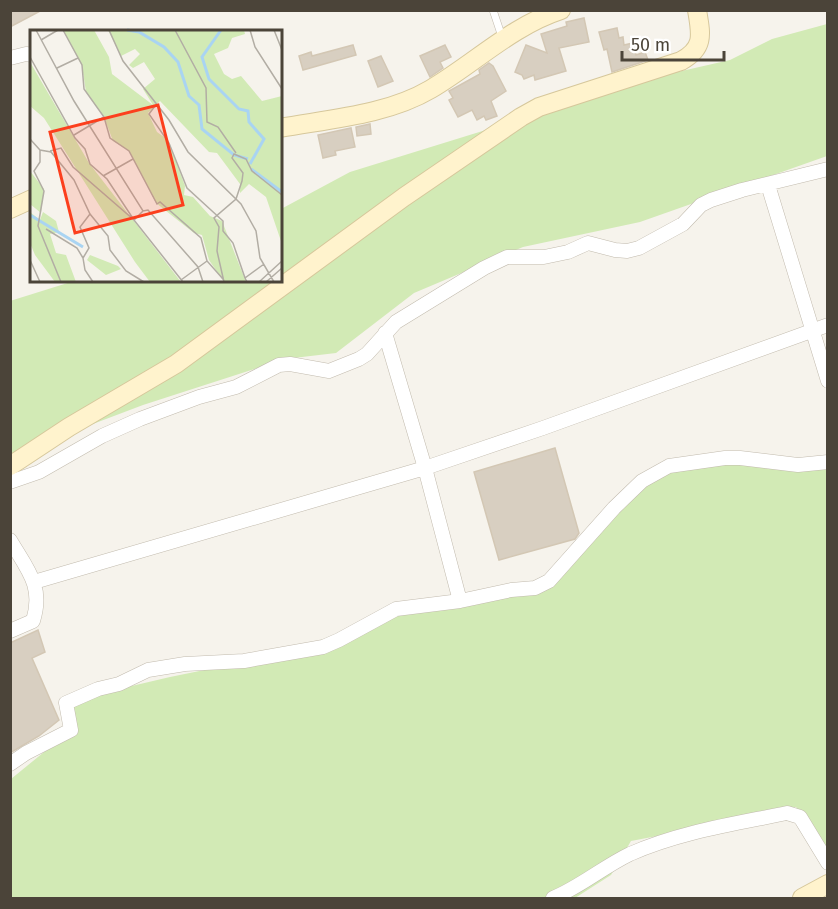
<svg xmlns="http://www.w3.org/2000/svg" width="838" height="909" font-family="'Fira Sans',sans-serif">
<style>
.green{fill:#d2eab5}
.building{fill:#d8cfc1;stroke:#d3c7b4;stroke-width:1.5}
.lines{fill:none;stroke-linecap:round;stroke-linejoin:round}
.lane-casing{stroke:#c2bbae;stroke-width:8}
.street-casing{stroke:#c2bbae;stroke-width:15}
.secondary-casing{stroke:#d6c79b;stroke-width:20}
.lane{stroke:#fff;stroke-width:7}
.street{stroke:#fff;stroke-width:14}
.secondary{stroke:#fff3cd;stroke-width:18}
.inset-river{fill:none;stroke:#a9d4f2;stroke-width:3}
.inset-road{fill:none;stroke:#b2ada4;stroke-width:1.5}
.view{fill:#fc3f1d;fill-opacity:0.15;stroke:#fc3f1d;stroke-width:3}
.inset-edge{fill:none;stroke:#4b4439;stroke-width:3}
</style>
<rect width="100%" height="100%" fill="#f6f3ec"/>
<!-- green -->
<path class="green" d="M 827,24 L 827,156 L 640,222 L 523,247 L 414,293 L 336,353 L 285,359 L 143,405 L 11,455 L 10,301 L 74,281 L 280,280 L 281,209 L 350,172 L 664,75 L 730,60 L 772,39 Z
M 827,460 L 827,861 L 796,807 L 736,821 L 631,841 L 611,875 L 575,898 L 11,898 L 11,779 L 71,730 L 72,700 L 170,677 L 283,654 L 395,613 L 536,591 L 614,508 L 669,466 Z"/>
<!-- building -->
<path class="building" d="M 10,10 L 42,10 L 10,27 Z
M 584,18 L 589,42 L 559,48 L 566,71 L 535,80 L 534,75 L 524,79 L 522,75 L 515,72 L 526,45 L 547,53 L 541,34 L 567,26 L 566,22 Z
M 617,28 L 619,38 L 623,37 L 624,45 L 633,43 L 636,55 L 645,52 L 648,60 L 612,72 L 607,49 L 604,50 L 599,32 Z
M 353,45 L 356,55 L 303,70 L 299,56 L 311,52 L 312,56 Z
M 445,45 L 451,57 L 440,62 L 443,68 L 430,77 L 420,56 Z
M 381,56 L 393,81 L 378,87 L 368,61 Z
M 489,63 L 493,66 L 506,91 L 491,101 L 497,116 L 486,120 L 484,116 L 477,120 L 472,110 L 458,117 L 449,100 L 453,98 L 449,91 L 480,74 L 479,70 Z
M 370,124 L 371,134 L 357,136 L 356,127 Z
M 351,128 L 355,147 L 335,151 L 336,155 L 323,158 L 318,135 Z
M 555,448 L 579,533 L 575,539 L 499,560 L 474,472 Z
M 38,630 L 45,652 L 32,658 L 59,720 L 39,736 L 10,753 L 10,643 Z"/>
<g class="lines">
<!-- lane casing -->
<g class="lane-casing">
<path id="lane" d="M 493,10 L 503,40"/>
</g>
<!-- street casing -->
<g class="street-casing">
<path id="street" d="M 10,58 L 26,54 L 32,55
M 768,185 L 828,381
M 385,333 L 425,468 L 460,601
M 10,482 L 39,472 L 102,436 L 140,419 L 199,397 L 236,387 L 279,365 L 290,364 L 329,371 L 359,359 L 367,354 L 396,322 L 484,268 L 507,257 L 544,257 L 568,252 L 588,243 L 615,250 L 627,251 L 639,248 L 683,224 L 701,205 L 711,200 L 742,190 L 828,169
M 10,540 C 27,569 44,586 33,621 L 10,631
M 34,582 L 425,468 L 543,428 L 828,325
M 10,764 L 26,753 L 71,730 L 66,703 L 98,689 L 119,684 L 148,670 L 185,664 L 244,661 L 323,647 L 339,640 L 396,609 L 460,601 L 511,590 L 535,588 L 549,581 L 614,508 L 642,481 L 669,466 L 725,458 L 740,458 L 798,465 L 828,462
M 553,898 C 580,887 603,867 630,854 C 680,832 734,824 787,813 L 800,817 L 828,863"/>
</g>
<!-- secondary casing -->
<g class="secondary-casing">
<path id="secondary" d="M 280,128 C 330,119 387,115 431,89 C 475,63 512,26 561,10
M 10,209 L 32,199
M 10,466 L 69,427 L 176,364 L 404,197 L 521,117 L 539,107 L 681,61 C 705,48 701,34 697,10
M 802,898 L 828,884"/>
</g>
<!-- lane -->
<use href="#lane" class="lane"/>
<!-- street -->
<use href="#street" class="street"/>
<!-- secondary -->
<use href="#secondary" class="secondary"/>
</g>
<!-- overview -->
<g transform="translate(30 30)">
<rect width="252" height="252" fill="#f6f3ec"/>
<path d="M 33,0 L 64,0 L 79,27 L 82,44 L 123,75 L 113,59 L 125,49 L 114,32 L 103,38 L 99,35 L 110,24 L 105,19 L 91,26 L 78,0 L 214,0 L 215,4 L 202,8 L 198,18 L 184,24 L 194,44 L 202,49 L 211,46 L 232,71 L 252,66 L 252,214 L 236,167 L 219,154 L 210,163 L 210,154 L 187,123 L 179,122 L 130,71 L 118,83 L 127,102 L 138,110 L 155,156 L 154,165 L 163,167 L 180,186 L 192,191 L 216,252 L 194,252 L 179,230 L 172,205 L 164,203 L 126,173 L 99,121 L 83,111 L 74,87 L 56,62 L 52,36 ZM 0,32 L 59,133 L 151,252 L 120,252 L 105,232 L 14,88 L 0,76 ZM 0,141 L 14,159 L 11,183 L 0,174 ZM 0,182 L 10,190 L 13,182 L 26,191 L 29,202 L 20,204 L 26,223 L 36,225 L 46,252 L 25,252 L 5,225 L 0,213 ZM 60,225 L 88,236 L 91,239 L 76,245 L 57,230 Z" fill="#d2eab5"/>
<path class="inset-river" d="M 97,0 L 109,2 L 134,17 L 148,32 L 159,66 L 169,75 L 172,99 L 204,125 L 218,129M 191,0 L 172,27 L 179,49 L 209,79 L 218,81 L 219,92 L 234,109 L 220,134M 221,139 L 252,162M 0,185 L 53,217"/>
<path class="inset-road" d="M 6,0 L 44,71 L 113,181 L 118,180 L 168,237 L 173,252M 33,0 L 52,35 L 54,59 L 74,87 L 80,108 L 99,121 L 127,174 L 130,172 L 171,208 L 177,231 L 193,249M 79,0 L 93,31 L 139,90 L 158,122 L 211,174 L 226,201 L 230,228 L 244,252M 145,0 L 176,58 L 177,92 L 188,97 L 206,123M 220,0 L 225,17 L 252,59M 244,0 L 252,20M 11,10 L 28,0M 0,27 L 45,108 L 55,119 L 60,134 L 77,149 L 104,190 L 113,181M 27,38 L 48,28M 125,76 L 119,84 L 139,113 L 157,158 L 193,191 L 193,201 L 203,213 L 215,248M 44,105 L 74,87M 0,109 L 10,120 L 21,122 L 44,150 L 60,184 L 78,206 L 80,220 L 96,241 L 114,252M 10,120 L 10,132 L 4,141 L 14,161 L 8,196 L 31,252M 20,121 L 31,118 L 43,137 L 104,190 L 153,252M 73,146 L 103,129M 60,184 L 50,197 L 59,218 L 53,228 L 55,240 L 63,252M 16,199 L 47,218 L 53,228M 0,230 L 10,252M 151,250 L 177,231M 194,252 L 187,221 L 189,197 L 184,188 L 206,169 L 212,151 L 213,143 L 202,128 L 204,124 L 216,129 L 222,141 L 252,165M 217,252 L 215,248 L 234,234M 229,252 L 252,231M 236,252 L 252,238"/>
<path class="view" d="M 128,75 L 153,175 L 45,203 L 20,102 Z"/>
<rect width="252" height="252" class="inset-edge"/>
</g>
<!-- border -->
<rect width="838" height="909" fill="none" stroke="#4b4439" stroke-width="24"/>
<!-- scale -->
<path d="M622 51v9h102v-9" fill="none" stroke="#4b4439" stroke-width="3"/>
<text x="631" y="51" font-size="18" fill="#4b4439" stroke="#ffffff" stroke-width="4.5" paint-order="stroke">50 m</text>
</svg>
